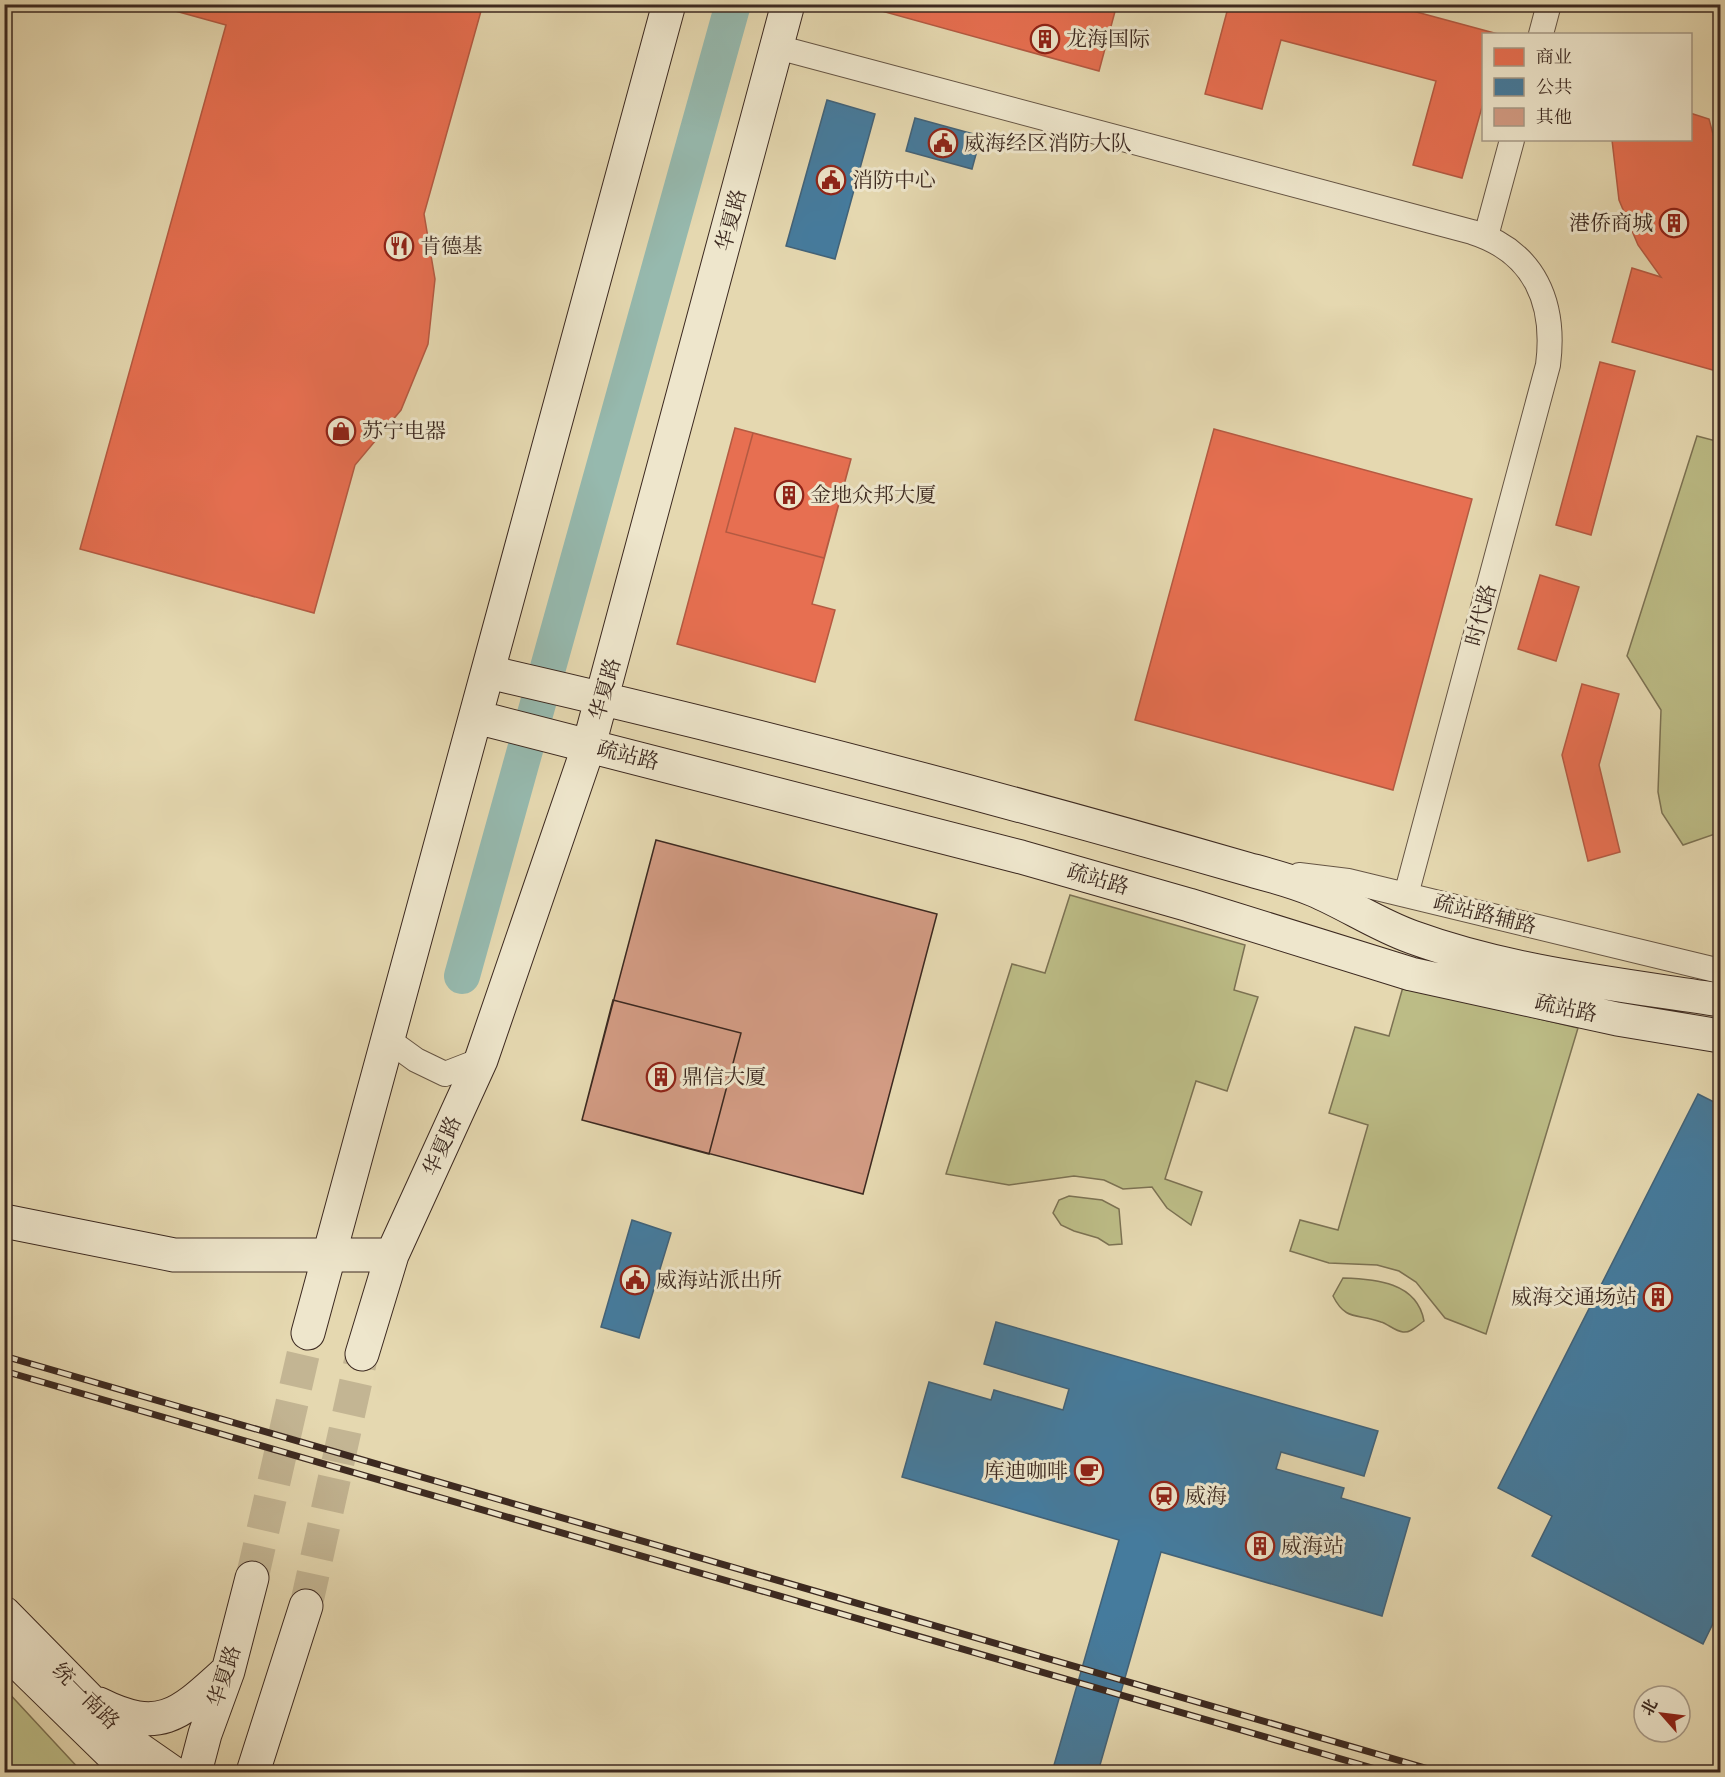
<svg xmlns="http://www.w3.org/2000/svg" width="1725" height="1777" font-family="'EB Garamond','Noto Serif SC',serif">
<style>
.green{fill:#bcbc86;stroke:#7c7253;stroke-width:1.5}
.shops{fill:#e76f51;stroke:#b45a42;stroke-width:1.5}
.public{fill:#457b9d;stroke:#426278;stroke-width:1.5}
.lines{fill:none;stroke-linecap:round;stroke-linejoin:round}
.river{stroke:#96b9ae;stroke-width:36}
.building{fill:#d29b83;stroke:#3c2920;stroke-width:1.5}
.secondary-tunnel{stroke:#c3b593;stroke-width:33;stroke-dasharray:33 16;stroke-linecap:butt}
.street-casing{stroke:#654;stroke-width:26}
.secondary-casing{stroke:#3c2920;stroke-width:35}
.street{stroke:#eee6cc;stroke-width:24}
.secondary{stroke:#eee6cc;stroke-width:33}
.rail-casing{stroke:#3c2920;stroke-width:7}
.rail{stroke:#eee6cc;stroke-width:4.5;stroke-dasharray:14;stroke-linecap:butt}
.labels{text-anchor:middle;stroke-width:6;stroke-linejoin:round;paint-order:stroke}
.poi-label{font-size:21px;fill:#3c2920;stroke:#eee6cc;text-anchor:start}
.street-label{font-size:21px;fill:#3c2920;stroke:#eee6cc}
</style>
<rect width="100%" height="100%" fill="#e5d8b0"/>
<filter id="stains"><feTurbulence type="fractalNoise" baseFrequency=".00333" numOctaves="4"/><feColorMatrix values="0 0 0 0 .2 0 0 0 0 .09 0 0 0 0 .02 0 0 0 .5 -.17"/></filter>
<radialGradient id="worn" r=".72"><stop offset=".6" stop-color="#630" stop-opacity="0"/><stop offset="1" stop-color="#630" stop-opacity=".3"/></radialGradient>
<!-- green -->
<path class="green" d="M 1697,436 L 1720,442 L 1720,828 L 1718,833 L 1683,845 L 1662,813 L 1658,792 L 1661,710 L 1627,656 Z
M 1070,895 L 1245,945 L 1234,990 L 1258,997 L 1227,1091 L 1196,1081 L 1165,1179 L 1202,1192 L 1191,1225 L 1167,1208 L 1152,1187 L 1123,1189 L 1104,1180 L 1074,1176 L 1009,1185 L 946,1174 L 1012,964 L 1045,973 Z
M 1403,987 L 1578,1028 L 1486,1334 L 1445,1318 L 1416,1282 L 1399,1271 L 1377,1265 L 1329,1263 L 1290,1251 L 1300,1220 L 1338,1230 L 1368,1125 L 1329,1113 L 1355,1027 L 1389,1036 Z
M 1069,1196 L 1102,1200 L 1119,1209 L 1122,1244 L 1109,1245 L 1098,1238 L 1074,1231 L 1061,1225 L 1053,1213 L 1059,1200 Z
M 1343,1278 C 1375,1279 1417,1282 1424,1321 C 1418,1325 1411,1333 1403,1332 C 1395,1331 1388,1324 1381,1322 C 1358,1313 1346,1322 1333,1296 Z
M 5,1689 L 82,1772 L 5,1772 Z"/>
<!-- shops -->
<path class="shops" d="M 150,4 L 483,4 L 424,214 L 435,279 L 428,344 L 401,410 L 355,465 L 314,613 L 80,549 L 226,25 Z
M 867,4 L 1117,4 L 1099,71 L 867,7 Z
M 1229,4 L 1387,4 L 1498,34 L 1484,34 L 1484,100 L 1462,178 L 1413,165 L 1436,81 L 1281,40 L 1262,109 L 1205,94 Z
M 1690,113 L 1709,119 L 1717,149 L 1720,153 L 1720,372 L 1612,342 L 1632,268 L 1661,277 L 1638,245 L 1619,200 L 1612,140 L 1690,140 Z
M 1600,362 L 1635,371 L 1591,535 L 1556,525 Z
M 735,428 L 851,459 L 812,604 L 835,610 L 815,682 L 677,644 Z
M 1214,429 L 1472,499 L 1393,790 L 1135,720 Z
M 753,433 L 851,459 L 824,558 L 726,532 Z
M 1540,575 L 1579,587 L 1556,661 L 1518,649 Z
M 1582,684 L 1619,694 L 1599,765 L 1620,852 L 1588,861 L 1562,755 Z"/>
<!-- public -->
<path class="public" d="M 827,100 L 875,114 L 835,259 L 786,246 Z
M 915,118 L 981,136 L 972,169 L 906,151 Z
M 1698,1094 L 1720,1105 L 1720,1609 L 1703,1644 L 1532,1556 L 1552,1516 L 1498,1488 Z
M 632,1220 L 671,1233 L 639,1338 L 601,1327 Z
M 996,1322 L 1378,1431 L 1364,1476 L 1281,1452 L 1276,1469 L 1344,1488 L 1341,1498 L 1410,1518 L 1382,1616 L 1161,1552 L 1098,1772 L 1052,1772 L 1119,1540 L 902,1477 L 929,1382 L 991,1400 L 994,1390 L 1063,1410 L 1069,1389 L 984,1364 Z"/>
<g class="lines">
<!-- river -->
<path class="river" d="M 462,976 L 733,4"/>
</g>
<!-- building -->
<path class="building" d="M 656,840 L 937,914 L 863,1194 L 582,1120 Z
M 613,1000 L 741,1033 L 709,1154 L 582,1120 Z"/>
<g class="lines">
<!-- secondary-tunnel -->
<path class="secondary-tunnel" d="M 252,1578 L 308,1333
M 306,1606 L 362,1354"/>
<!-- street casing -->
<g class="street-casing">
<path id="street" d="M 1541,34 L 1549,4
M 777,47 L 1472,232 C 1535,252 1556,303 1548,365 L 1406,895
M 1486,236 L 1512,140
M 1299,875 L 1348,881 L 1720,971
M 387,1039 L 416,1060 L 445,1074 L 481,1060"/>
</g>
<!-- secondary casing -->
<g class="secondary-casing">
<path id="secondary" d="M 488,672 C 742,730 996,797 1247,869 C 1269,875 1293,881 1314,890 C 1347,904 1378,925 1412,937 C 1511,973 1617,984 1720,1000
M 476,717 L 1021,857 L 1189,905 L 1411,974 L 1617,1019 L 1720,1036
M 4,1221 L 174,1255 L 392,1255
M 308,1333 L 669,4
M 362,1354 L 392,1255 L 481,1060 L 589,745 L 788,4
M 4,1613 L 136,1747 L 172,1772
M 4,1649 L 130,1772
M 99,1704 C 159,1734 179,1715 224,1674
M 195,1772 L 205,1734 L 228,1671 L 252,1578
M 253,1772 L 306,1606"/>
</g>
<!-- street -->
<use href="#street" class="street"/>
<!-- secondary -->
<use href="#secondary" class="secondary"/>
<!-- rail casing -->
<g class="rail-casing">
<path id="rail" d="M 4,1356 L 1439,1772
M 4,1371 L 1386,1772"/>
</g>
<!-- rail -->
<use href="#rail" class="rail"/>
</g>
<!-- icons -->
<defs>
<g id="building-ring" transform="scale(1.5)"><circle r="9.5" fill="#eee6cc" stroke="#8f2418" stroke-width="1.5"/><path d="M-4-6H4V6H1V3H-1V6H-4ZM-2.5-4.3h1.7v1.8h-1.7ZM.8-4.3h1.7v1.8H.8ZM-2.5-1h1.7V.8h-1.7ZM.8-1h1.7V.8H.8Z" fill="#8f2418"/></g>
<g id="civic-ring" transform="scale(1.5)"><circle r="9.5" fill="#eee6cc" stroke="#8f2418" stroke-width="1.5"/><path d="M-.6-6.5H3V-4.5H.6V-3L4-1V1h2V6H-6V1h2V-1L-.6-3ZM-1.2 2.5V6h2.4V2.5Z" fill="#8f2418"/></g>
<g id="restaurant-ring" transform="scale(1.5)"><circle r="9.5" fill="#eee6cc" stroke="#8f2418" stroke-width="1.5"/><path d="M-5-6h1v4h1v-4h1v4h1v-4h1v5L-1.5 .5V6h-2V.5L-5-1ZM5-6V6H3V1.5H1.5Q1.5-4 5-6Z" fill="#8f2418"/></g>
<g id="shop-ring" transform="scale(1.5)"><circle r="9.5" fill="#eee6cc" stroke="#8f2418" stroke-width="1.5"/><path d="M-5-2.5h2.3a2.7 3.5 0 0 1 5.4 0H5L5.5 6h-11ZM-1.5-2.5h3a1.5 2.3 0 0 0-3 0Z" fill="#8f2418"/></g>
<g id="cafe-ring" transform="scale(1.5)"><circle r="9.5" fill="#eee6cc" stroke="#8f2418" stroke-width="1.5"/><path d="M-5.5-4.5H6V0H3Q3 3.5 0 3.5H-2.5Q-5.5 3.5-5.5 0ZM3-3.2v2h1.7v-2ZM-6 4.5H4V6H-6Z" fill="#8f2418"/></g>
<g id="station-ring" transform="scale(1.5)"><circle r="9.5" fill="#eee6cc" stroke="#8f2418" stroke-width="1.5"/><path d="M-3-6H3Q5-6 5-4V2Q5 4 3 4L4.5 6H3L1.5 4h-3L-3 6H-4.5L-3 4Q-5 4-5 2V-4Q-5-6-3-6ZM-3.5-4v3h7v-3ZM-3.5 1v1.5H-2V1ZM2 1v1.5H3.5V1Z" fill="#8f2418"/></g>
</defs>
<g fill-rule="evenodd">
<use href="#building-ring" x="1045" y="39"/>
<use href="#civic-ring" x="943" y="143"/>
<use href="#civic-ring" x="831" y="180"/>
<use href="#building-ring" x="1674" y="223"/>
<use href="#restaurant-ring" x="399" y="246"/>
<use href="#shop-ring" x="341" y="431"/>
<use href="#building-ring" x="789" y="495"/>
<use href="#building-ring" x="661" y="1077"/>
<use href="#civic-ring" x="635" y="1280"/>
<use href="#building-ring" x="1658" y="1297"/>
<use href="#cafe-ring" x="1089" y="1471"/>
<use href="#station-ring" x="1164" y="1496"/>
<use href="#building-ring" x="1260" y="1546"/>
</g>
<g class="labels">
<!-- poi labels -->
<g class="poi-label">
<text x="1066" y="46">龙海国际</text>
<text x="964" y="150">威海经区消防大队</text>
<text x="852" y="187">消防中心</text>
<text x="1653" y="230" text-anchor="end">港侨商城</text>
<text x="420" y="253">肯德基</text>
<text x="362" y="438">苏宁电器</text>
<text x="810" y="502">金地众邦大厦</text>
<text x="682" y="1084">鼎信大厦</text>
<text x="656" y="1287">威海站派出所</text>
<text x="1637" y="1304" text-anchor="end">威海交通场站</text>
<text x="1068" y="1478" text-anchor="end">库迪咖啡</text>
<text x="1185" y="1503">威海</text>
<text x="1281" y="1553">威海站</text>
</g>
<!-- street labels -->
<g class="street-label">
<text transform="translate(731 220) rotate(-75)" y="7">华夏路</text>
<text transform="translate(1481 615) rotate(-75)" y="7">时代路</text>
<text transform="translate(605 689) rotate(-74)" y="7">华夏路</text>
<text transform="translate(628 755) rotate(14)" y="7">疏站路</text>
<text transform="translate(1098 879) rotate(16)" y="7">疏站路</text>
<text transform="translate(1485 914) rotate(14)" y="7">疏站路辅路</text>
<text transform="translate(1566 1008) rotate(12)" y="7">疏站路</text>
<text transform="translate(442 1146) rotate(-66)" y="7">华夏路</text>
<text transform="translate(224 1676) rotate(-72)" y="7">华夏路</text>
<text transform="translate(86 1696) rotate(45)" y="7">统一南路</text>
</g>
</g>
<!-- margin -->
<rect width="1725" height="1777" fill="none" stroke="#e5d8b0" stroke-width="24"/>
<rect x="6" y="6" width="1713" height="1765" fill="none" stroke="#3c2920" stroke-width="3"/>
<rect x="12" y="12" width="1701" height="1753" fill="none" stroke="#3c2920" stroke-width="1.5"/>
<!-- legend -->
<rect x="1482" y="33" width="210" height="108" fill="#eee6cc" stroke="#a79a87" stroke-width="1.5"/>
<rect x="1494" y="48" width="30" height="18" fill="#e76f51" stroke="#a79a87" stroke-width="1.5"/>
<text x="1536" y="63" font-size="18" fill="#3c2920">商业</text>
<rect x="1494" y="78" width="30" height="18" fill="#457b9d" stroke="#a79a87" stroke-width="1.5"/>
<text x="1536" y="93" font-size="18" fill="#3c2920">公共</text>
<rect x="1494" y="108" width="30" height="18" fill="#d29b83" stroke="#a79a87" stroke-width="1.5"/>
<text x="1536" y="123" font-size="18" fill="#3c2920">其他</text>
<!-- north arrow -->
<g transform="translate(1662 1714) rotate(298)"><circle r="28" fill="#eee6cc" stroke="#a79a87" stroke-width="1.5"/>
<path d="M0-4.5L10 22L0 15L-10 22Z" fill="#8f2418"/>
<text y="-9" font-size="16" font-weight="bold" text-anchor="middle" fill="#3c2920">北</text>
</g>
<rect width="100%" height="100%" filter="url(#stains)"/>
<rect width="100%" height="100%" fill="url(#worn)"/>
</svg>
